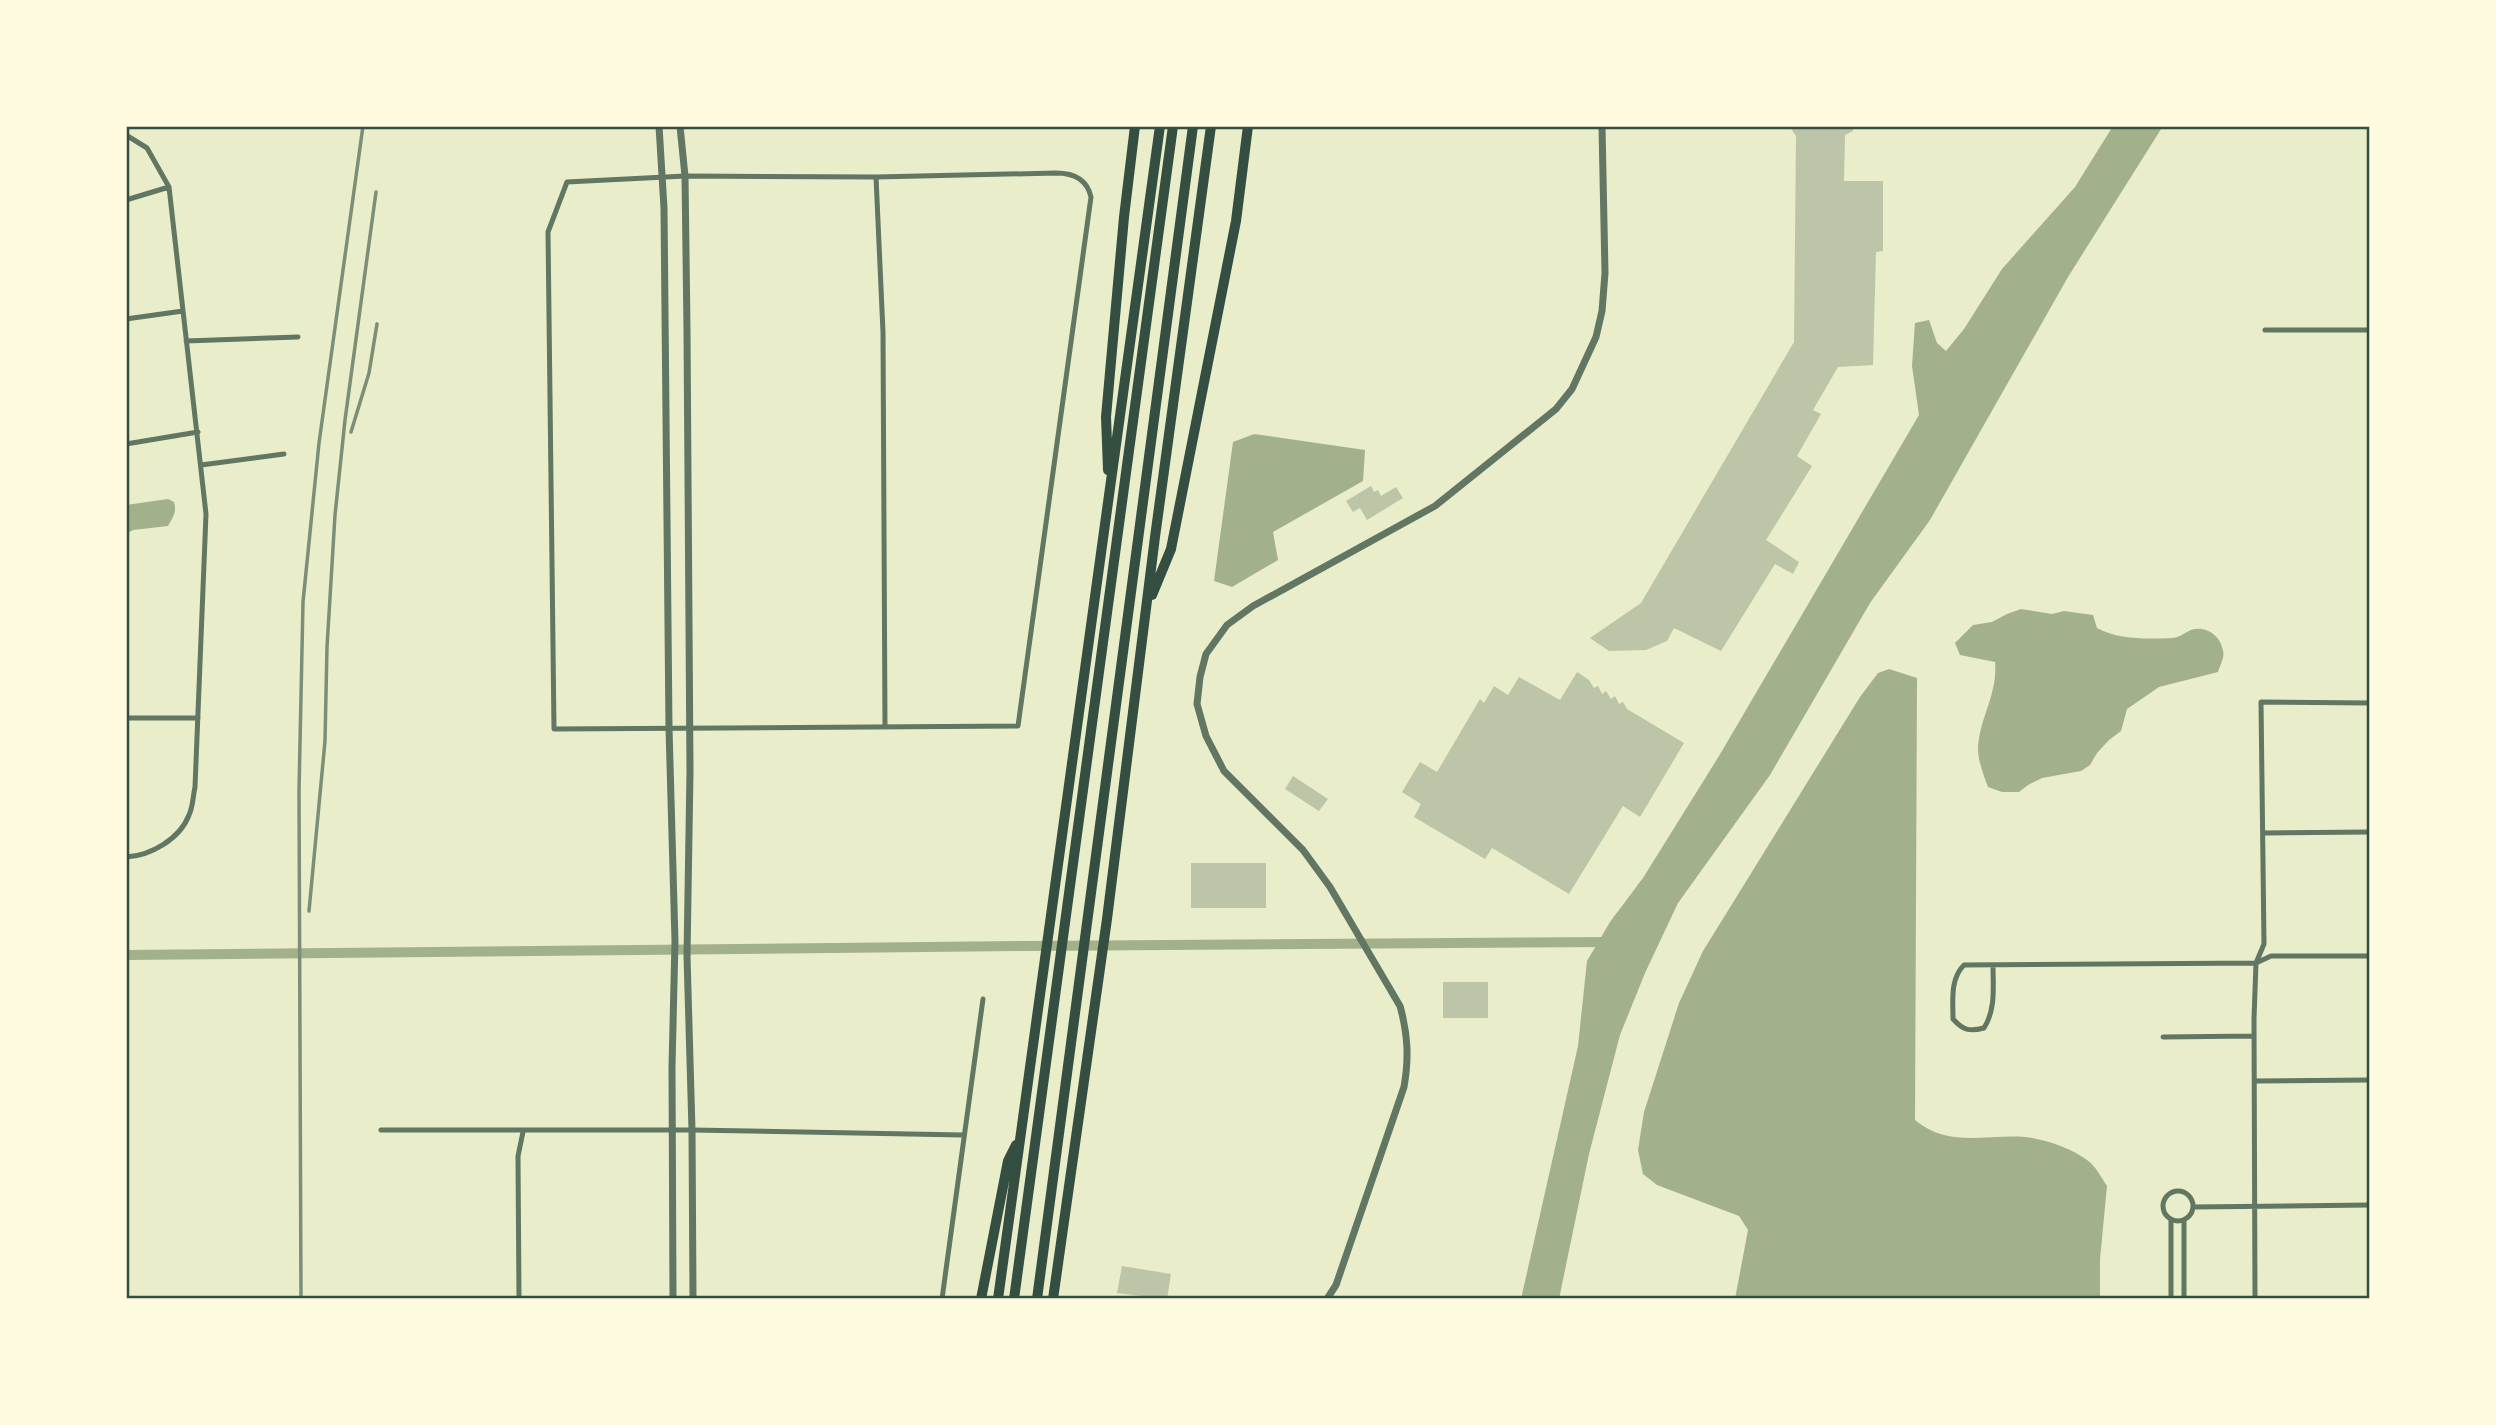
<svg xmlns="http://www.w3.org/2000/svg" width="2496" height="1425" font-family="'Golos Text',sans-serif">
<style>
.water{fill:#a3b18a}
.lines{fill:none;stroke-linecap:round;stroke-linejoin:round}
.canal{stroke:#a3b18a;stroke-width:10}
.building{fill:#bcc5a7}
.minor{stroke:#617663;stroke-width:5}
.tertiary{stroke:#617663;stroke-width:7}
.motorway{stroke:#344e41;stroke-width:10}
.rail{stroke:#7c8e77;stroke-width:3.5}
.neatline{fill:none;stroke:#344e41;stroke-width:2.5}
</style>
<rect width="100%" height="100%" fill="#e9edc9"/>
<!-- water -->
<path class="water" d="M 2113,126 L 2163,126 L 2068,277 L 1930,520 L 1870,603 L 1770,775 L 1678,903 L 1645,973 L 1620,1035 L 1589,1154 L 1559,1299 L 1521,1299 L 1578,1046 L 1587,961 L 1610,922 L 1643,878 L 1719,756 L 1919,415 L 1912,366 L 1915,323 L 1929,320 L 1937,343 L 1946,351 L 1964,329 L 2002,269 L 2075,187 Z
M 1254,434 L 1365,450 L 1363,481 L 1273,532 L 1278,560 L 1232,587 L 1214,581 L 1233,442 Z
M 168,499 L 174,502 C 177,512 173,517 168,526 L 133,530 L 126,534 L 126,505 Z
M 2021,609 L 2052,614 L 2064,611 L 2093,615 L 2097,628 C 2119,640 2147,639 2172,638 C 2179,638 2184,633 2191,630 C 2206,625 2221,636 2223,651 C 2225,657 2220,665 2218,672 L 2159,687 L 2127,709 L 2121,731 L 2109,740 L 2097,753 L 2090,765 L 2081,771 L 2042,778 L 2028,785 L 2019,792 L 2002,792 L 1988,787 C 1984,776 1978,761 1978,749 C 1979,718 1998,695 1995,662 L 1960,655 L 1955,643 L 1973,625 L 1992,622 L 2007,614 Z
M 1889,669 L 1917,678 L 1915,1120 C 1948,1148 1986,1134 2025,1137 C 2045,1139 2071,1148 2087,1160 C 2095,1165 2101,1177 2107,1186 L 2100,1259 L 2100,1299 L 1735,1299 L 1748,1230 L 1739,1216 L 1657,1185 L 1643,1174 L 1638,1150 L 1644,1112 L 1679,1003 L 1703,951 L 1860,697 L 1878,673 Z"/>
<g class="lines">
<!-- canal -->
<path class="canal" d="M 126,955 L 1027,946 L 1611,942"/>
</g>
<!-- building -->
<path class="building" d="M 1789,126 L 1853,126 L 1853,131 L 1845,135 L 1844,181 L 1883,181 L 1883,251 L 1876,252 L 1873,365 L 1838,367 L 1813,410 L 1821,414 L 1797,456 L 1812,466 L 1766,540 L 1799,562 L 1793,574 L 1775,564 L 1721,651 L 1674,628 L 1667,641 L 1646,650 L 1609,651 L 1590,638 L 1641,603 L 1794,342 L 1796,136 Z
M 1371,486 L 1374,492 L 1378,490 L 1381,496 L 1396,487 L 1403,498 L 1367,520 L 1360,508 L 1353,512 L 1346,501 Z
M 1577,672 L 1589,680 L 1594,688 L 1598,686 L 1602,694 L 1606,691 L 1611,699 L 1615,696 L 1619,704 L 1623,702 L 1627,709 L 1684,743 L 1640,817 L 1623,806 L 1569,894 L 1492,848 L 1485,859 L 1414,817 L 1421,804 L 1402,792 L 1420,762 L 1437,772 L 1480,699 L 1484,703 L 1494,686 L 1508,695 L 1519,677 L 1560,700 Z
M 1293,776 L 1328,799 L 1319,811 L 1285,789 Z
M 1191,863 L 1266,863 L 1266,908 L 1191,908 Z
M 1443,982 L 1488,982 L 1488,1018 L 1443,1018 Z
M 1122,1266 L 1171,1274 L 1167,1299 L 1117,1293 Z"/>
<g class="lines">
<!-- minor -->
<path class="minor" d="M 126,135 L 147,148 L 169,187 L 206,514 L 195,787 C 193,796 193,807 189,815 C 180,839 150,856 126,857
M 1056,173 C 1074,173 1087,179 1091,197 L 1018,726 L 554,729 L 548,232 L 567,182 L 685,176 L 876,177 Z
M 876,177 L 883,332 L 885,726
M 126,200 L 169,187
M 126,319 L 183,311
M 2265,330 L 2370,330
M 186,341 L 298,337
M 126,444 L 198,432
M 201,465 L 284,454
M 126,718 L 198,718
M 2264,833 L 2370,832
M 1993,965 C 1993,987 1996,1009 1984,1028 C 1969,1032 1963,1030 1953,1019 C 1953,1000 1950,979 1964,965 L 2256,963 L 2271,956 L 2370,956
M 2163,1037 L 2254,1036
M 2255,1081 L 2370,1080
M 381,1130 L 692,1130 L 963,1135
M2163 1206a15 15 0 1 1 30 0a15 15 0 1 1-30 0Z
M 2193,1207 L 2370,1205
M 2171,1220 L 2171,1299
M 2184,1221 L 2184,1299
M 519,1299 L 518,1156 L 523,1132
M 942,1299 L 983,999
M 2255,1299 L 2254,1019 L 2256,963 L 2264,944 L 2261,702 L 2370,703"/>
<!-- tertiary -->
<path class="tertiary" d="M 659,126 L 664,208 L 669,728 L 675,941 L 672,1067 L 673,1299
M 680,126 L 685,176 L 687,330 L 690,771 L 687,956 L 692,1130 L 693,1299
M 1327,1299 L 1336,1285 L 1404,1087 C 1409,1058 1408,1035 1400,1006 L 1330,887 L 1303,850 L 1224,771 L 1206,736 L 1197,704 L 1200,677 L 1206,654 L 1227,625 L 1253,606 L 1435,506 L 1556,409 L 1572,389 L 1596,337 L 1602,311 L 1605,273 L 1602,126"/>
<!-- motorway -->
<path class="motorway" d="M 1108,470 L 1106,417 L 1124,217 L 1135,126
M 1152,595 L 1171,549 L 1236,221 L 1248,126
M 981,1299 L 1008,1161 L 1016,1145
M 998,1299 L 1160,126
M 1014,1299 L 1173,126
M 1037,1299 L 1193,126
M 1053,1299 L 1107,919 L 1155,537 L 1211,126"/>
<!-- rail -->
<path class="rail" d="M 351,432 L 369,373 L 377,324
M 309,911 L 325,741 L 327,647 L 335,515 L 345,420 L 376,192
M 301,1299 L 299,791 L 303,602 L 319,443 L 363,126"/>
</g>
<!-- border -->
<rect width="2496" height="1425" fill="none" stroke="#fefae0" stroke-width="256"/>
<rect x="128" y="128" width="2240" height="1169" class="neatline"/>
</svg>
